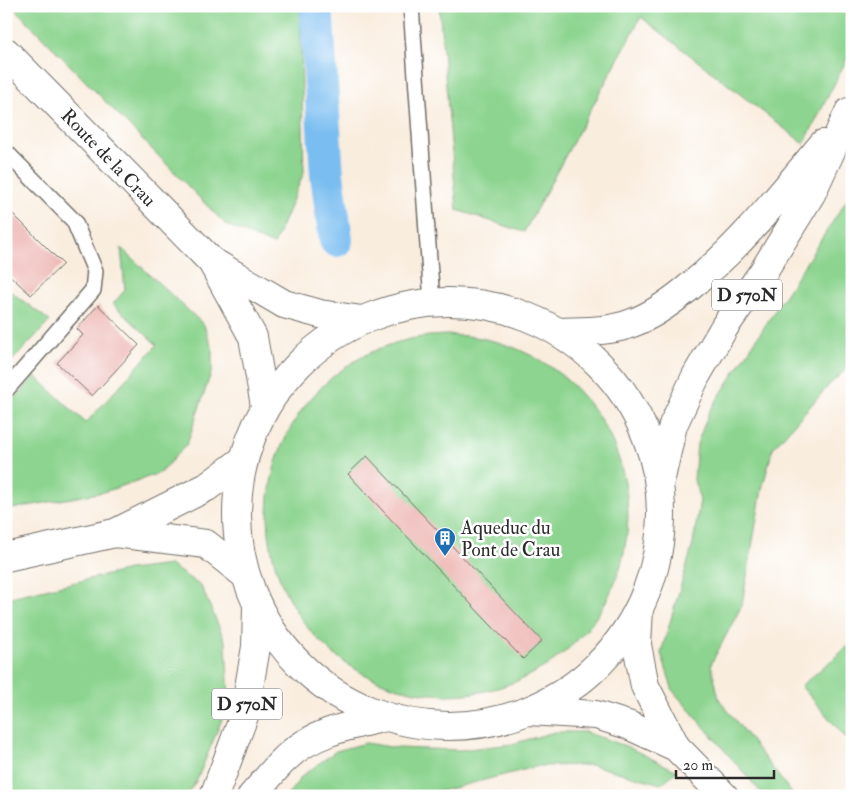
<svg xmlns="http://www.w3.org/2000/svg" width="858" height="802" font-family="'IM FELL Double Pica',serif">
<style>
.green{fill:#8cd48f;stroke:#5c805d}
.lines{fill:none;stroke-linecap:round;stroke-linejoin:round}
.canal{stroke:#7abef1;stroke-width:34}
.building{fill:#ecb1ad}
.lane-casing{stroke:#736f6a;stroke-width:18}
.street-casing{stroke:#736f6a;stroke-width:30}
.secondary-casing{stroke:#736f6a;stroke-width:30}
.primary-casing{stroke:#736f6a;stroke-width:30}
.lane{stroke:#fff;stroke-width:15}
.street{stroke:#fff;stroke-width:28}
.secondary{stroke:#fff;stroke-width:28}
.primary{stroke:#fff;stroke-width:28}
.labels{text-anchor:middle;stroke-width:5;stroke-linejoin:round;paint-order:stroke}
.shield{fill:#fff;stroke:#6b6b6b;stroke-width:1}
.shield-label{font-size:18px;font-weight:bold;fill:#2b2b2b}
.street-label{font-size:19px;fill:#2b2b2b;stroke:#fff}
.poi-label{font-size:19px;fill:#2b2b2b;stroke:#fff;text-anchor:start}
</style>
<rect width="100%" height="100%" fill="#fff"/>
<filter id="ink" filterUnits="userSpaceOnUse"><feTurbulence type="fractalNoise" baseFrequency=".02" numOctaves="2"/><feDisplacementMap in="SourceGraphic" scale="10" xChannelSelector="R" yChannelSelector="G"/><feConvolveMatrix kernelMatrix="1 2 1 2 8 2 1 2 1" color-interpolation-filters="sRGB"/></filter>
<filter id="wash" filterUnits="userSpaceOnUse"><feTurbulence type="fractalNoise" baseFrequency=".0096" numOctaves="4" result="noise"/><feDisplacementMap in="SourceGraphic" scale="20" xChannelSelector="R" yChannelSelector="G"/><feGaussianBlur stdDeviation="1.12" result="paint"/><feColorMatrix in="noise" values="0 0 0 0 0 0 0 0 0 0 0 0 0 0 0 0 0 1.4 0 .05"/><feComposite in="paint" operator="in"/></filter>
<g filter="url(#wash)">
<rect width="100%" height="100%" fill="#f9edde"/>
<!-- green -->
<path class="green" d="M 12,6 L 300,6 L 304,172 L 274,245 L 226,225 Z
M 439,6 L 852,6 L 852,49 L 804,144 L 641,17 L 524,232 L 457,210 Z
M 852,192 L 852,364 L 830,384 L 773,448 L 762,489 L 742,605 L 711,664 L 719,699 L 794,796 L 764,796 L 673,691 L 661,653 L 693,544 L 700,500 L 694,480 L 697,444 L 709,412 Z
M 121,248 L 204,325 L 212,348 L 212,370 L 187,444 L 160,473 L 104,492 L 6,510 L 6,409 L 35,376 L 86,423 L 157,345 L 113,304 L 125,290 Z
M 6,288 L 50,321 L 6,367 Z
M268 515a180 180 0 1 1 360 0a180 180 0 1 1-360 0Z
M 170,565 L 201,586 L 226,643 L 229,702 L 197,780 L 186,796 L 6,796 L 6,598 L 129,570 Z
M 852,643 L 852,745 L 801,686 Z
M 554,732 L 585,732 L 626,746 L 677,771 L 661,784 L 592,765 L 539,766 L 422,796 L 287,796 L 302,776 L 336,751 L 366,743 L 397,748 L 460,750 L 512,744 Z"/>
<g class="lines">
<!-- canal -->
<path class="canal" d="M 316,6 L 327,175 L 336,240"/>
</g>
<g id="blocks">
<!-- building -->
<path class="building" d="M 6,207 L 63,264 L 31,295 L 6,272 Z
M 98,305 L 139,345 L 92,396 L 57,363 L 83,335 L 77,329 Z
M 367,456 L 542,641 L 523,659 L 348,474 Z"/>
</g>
</g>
<g filter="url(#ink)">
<use href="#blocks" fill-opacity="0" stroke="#736f6a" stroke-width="1"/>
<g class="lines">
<!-- lane casing -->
<g class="lane-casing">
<path id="lane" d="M 411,6 L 432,302
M 6,152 L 74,221 L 95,271 L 93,290 L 6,390"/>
</g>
<!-- street casing -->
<g class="street-casing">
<path id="street" d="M 115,533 L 206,544 L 244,574
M 6,557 L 115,533 L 207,487 L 243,460"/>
</g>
<!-- secondary casing -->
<g class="secondary-casing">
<path id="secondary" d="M 6,52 L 211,261 L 284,304 L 320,314 L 362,320
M 213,264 L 253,337 L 265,406
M 639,609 L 637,645 L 645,686 L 676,747 L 724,796
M 528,711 L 596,715 L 628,725 L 676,747"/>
</g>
<!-- primary casing -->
<g class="primary-casing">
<path id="primary" d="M237 514a212 212 0 1 1 424 0a212 212 0 1 1-424 0Z
M 560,332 C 584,331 610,332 632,323 C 652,316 671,302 687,289 C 740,247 780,195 823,144
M 661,478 L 673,425 L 696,376 L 725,326 L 763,272 L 811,194 L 849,112
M 214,796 L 244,716 L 256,647 L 257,607
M 252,796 C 264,783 274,769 286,758 C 312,732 352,725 386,717"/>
</g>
<!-- lane -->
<use href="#lane" class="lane"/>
<!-- street -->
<use href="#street" class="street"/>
<!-- secondary -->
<use href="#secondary" class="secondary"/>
<!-- primary -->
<use href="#primary" class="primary"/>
</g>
</g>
<!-- icons -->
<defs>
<g id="building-pin" transform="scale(1.125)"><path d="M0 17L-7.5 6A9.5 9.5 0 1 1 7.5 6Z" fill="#1f6fb2" stroke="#fff"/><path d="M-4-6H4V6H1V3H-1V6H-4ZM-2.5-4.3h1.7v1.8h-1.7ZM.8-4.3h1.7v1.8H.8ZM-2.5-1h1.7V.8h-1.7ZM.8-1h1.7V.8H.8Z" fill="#fff"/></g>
</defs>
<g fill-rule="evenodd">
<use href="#building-pin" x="445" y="538"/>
</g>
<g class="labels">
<!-- shield labels -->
<g class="shield">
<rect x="712" y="279.5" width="70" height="31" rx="4"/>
<rect x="212" y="688.5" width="70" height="31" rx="4"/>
</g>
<g class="shield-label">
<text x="747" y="301">D 570N</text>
<text x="247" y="710">D 570N</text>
</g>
<!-- street labels -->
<g class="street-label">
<text transform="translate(109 157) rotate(46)" y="7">Route de la Crau</text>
</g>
<!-- poi labels -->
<g class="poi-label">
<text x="461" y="534">Aqueduc du<tspan x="461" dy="22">Pont de Crau</tspan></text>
</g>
</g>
<!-- margin -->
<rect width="858" height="802" fill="none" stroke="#fff" stroke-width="25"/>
<!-- scale -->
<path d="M676 770v8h98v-8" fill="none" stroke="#2b2b2b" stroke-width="2.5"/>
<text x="683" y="770" font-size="15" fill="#2b2b2b" stroke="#ffffff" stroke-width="4" paint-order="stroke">20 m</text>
</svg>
